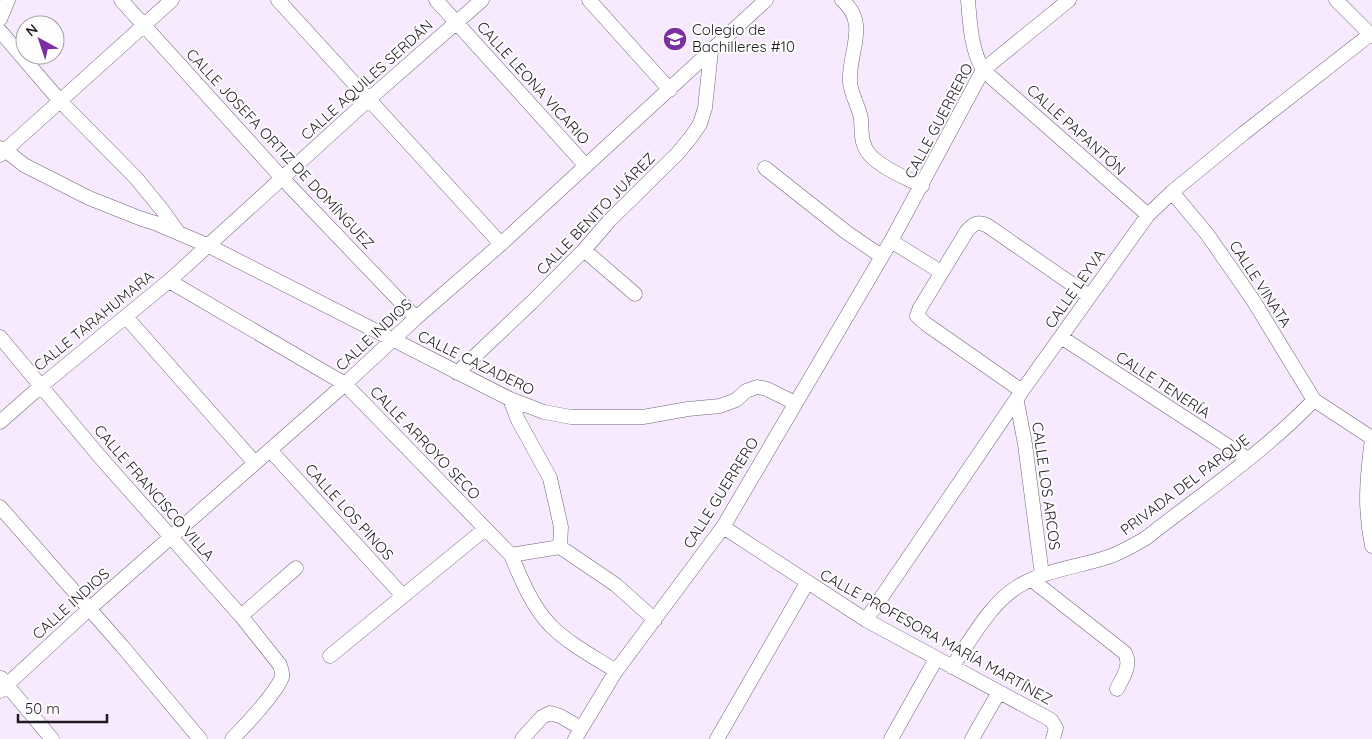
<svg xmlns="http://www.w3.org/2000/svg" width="1372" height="739" font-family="Quicksand,sans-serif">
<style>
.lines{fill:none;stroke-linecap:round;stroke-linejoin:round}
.minor-casing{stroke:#716379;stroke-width:15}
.minor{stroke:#fff;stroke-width:14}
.labels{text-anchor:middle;stroke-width:4;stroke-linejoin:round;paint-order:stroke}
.poi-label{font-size:15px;fill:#201a23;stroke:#fdfdfd;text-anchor:start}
.street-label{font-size:15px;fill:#201a23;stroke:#fdfdfd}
</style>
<rect width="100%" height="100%" fill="#f7eaff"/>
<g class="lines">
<!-- minor casing -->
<g class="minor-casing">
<path id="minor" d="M 121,0 L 282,178 L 416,318
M 278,0 L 501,244
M 436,0 L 586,166
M 589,0 L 670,90
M 842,0 C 870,24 848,52 850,82 C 851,95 859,106 861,119 C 862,131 860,144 870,155 C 883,169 905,177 922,186
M 968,0 C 970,24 971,49 983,70 L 1148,215
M 1336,0 L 1372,36
M 0,19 L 8,0
M 0,31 L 60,101 L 136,178 L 163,211 L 178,232
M 0,148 L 5,150 L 24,165 L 89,198 L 142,219 L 155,223 L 209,246 L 510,399 L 544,412 L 571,417 L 643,417 L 688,409 L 720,406 L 736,400 L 746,391 L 757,387 L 767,389 L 795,403
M 0,155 L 172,0
M 765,168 L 846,232 L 881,256
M 1172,192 L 1207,234 L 1253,300 L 1314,400 L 1372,438
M 891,241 L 941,272
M 584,250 L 635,294
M 169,281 L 345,384 L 511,555 C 521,579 532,606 550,625 C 569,644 594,657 616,671
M 126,317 L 255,463
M 0,337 L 100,457 L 241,616 L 280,665 C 281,669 283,673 282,677 C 276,693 245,726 232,739
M 1061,337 L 1248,459
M 457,373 L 531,303 L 584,250 L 609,221 L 678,153 L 691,137 L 700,124 L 705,108 L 711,51
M 1022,391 L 926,324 L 917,316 L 920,308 L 967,231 C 974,223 978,221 988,226 L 1089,296
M 510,399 L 518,420 L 550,478 L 561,527 L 560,547 L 616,585 L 655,620
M 1017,402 L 1025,444 L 1042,575
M 0,422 L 41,386 L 169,281 L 368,100 L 482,0
M 1372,439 C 1367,478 1364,507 1372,546
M 270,450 L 403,596
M 0,507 L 122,646 L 200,739
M 723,527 L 866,620 L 1051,720 L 1056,728 L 1053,739
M 511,555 L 560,547
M 1032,580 L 1125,653 C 1132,666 1122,678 1117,689
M 241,616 L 296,568
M 866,620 L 1022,391 L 1148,215 L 1172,192 L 1244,133 L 1372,33
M 330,656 L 485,529
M 952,667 C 971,640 989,605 1017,587 C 1046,569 1080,567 1111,556 C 1124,551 1134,545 1146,538 C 1202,494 1264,452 1314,400
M 1,678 L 52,739
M 0,691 L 89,609 L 345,384 L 416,318 L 501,244 L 766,0
M 522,739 L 542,717 L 550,713 L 560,716 L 581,728
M 575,739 L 616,671 L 723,527 L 891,241 L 983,70 L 1069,0
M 717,739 L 807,583
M 891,739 L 936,659
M 972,739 L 999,692"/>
</g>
<!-- minor -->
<use href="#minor" class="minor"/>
</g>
<!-- icons -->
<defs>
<g id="university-disc" transform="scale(1.25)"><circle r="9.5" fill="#7c2fa0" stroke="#fdfdfd"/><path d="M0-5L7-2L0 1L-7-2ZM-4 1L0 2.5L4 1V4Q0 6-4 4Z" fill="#fff"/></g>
</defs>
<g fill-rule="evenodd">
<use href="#university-disc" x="675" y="39"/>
</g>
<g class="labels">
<!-- poi labels -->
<g class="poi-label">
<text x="692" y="35">Colegio de<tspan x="692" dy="17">Bachilleres #10</tspan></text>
</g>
<!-- street labels -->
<g class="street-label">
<text transform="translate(367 80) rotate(-42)" y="5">CALLE AQUILES SERDÁN</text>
<text transform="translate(533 83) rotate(48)" y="5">CALLE LEONA VICARIO</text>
<text transform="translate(939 121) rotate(-62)" y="5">CALLE GUERRERO</text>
<text transform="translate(1076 130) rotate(42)" y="5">CALLE PAPANTÓN</text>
<text transform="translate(280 149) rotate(47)" y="5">CALLE JOSEFA ORTIZ DE DOMÍNGUEZ</text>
<text transform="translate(596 214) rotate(-46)" y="5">CALLE BENITO JUÁREZ</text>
<text transform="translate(1260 284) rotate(57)" y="5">CALLE VINATA</text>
<text transform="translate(1075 289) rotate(-55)" y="5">CALLE LEYVA</text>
<text transform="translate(94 321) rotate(-39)" y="5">CALLE TARAHUMARA</text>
<text transform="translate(374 335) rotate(-43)" y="5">CALLE INDIOS</text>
<text transform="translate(476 363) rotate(26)" y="5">CALLE CAZADERO</text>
<text transform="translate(1163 385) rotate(33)" y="5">CALLE TENERÍA</text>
<text transform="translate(425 443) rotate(46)" y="5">CALLE ARROYO SECO</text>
<text transform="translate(1185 485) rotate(-37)" y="5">PRIVADA DEL PARQUE</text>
<text transform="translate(1046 486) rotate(82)" y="5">CALLE LOS ARCOS</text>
<text transform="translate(154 493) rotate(49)" y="5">CALLE FRANCISCO VILLA</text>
<text transform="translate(721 493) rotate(-58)" y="5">CALLE GUERRERO</text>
<text transform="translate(349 512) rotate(48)" y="5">CALLE LOS PINOS</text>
<text transform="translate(71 604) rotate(-42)" y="5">CALLE INDIOS</text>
<text transform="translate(936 637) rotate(29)" y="5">CALLE PROFESORA MARÍA MARTÍNEZ</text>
</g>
</g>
<!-- north arrow -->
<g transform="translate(40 40) rotate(320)"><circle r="24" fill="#fdfdfd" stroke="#a5a2a6"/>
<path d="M0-4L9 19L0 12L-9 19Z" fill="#7c2fa0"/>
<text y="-8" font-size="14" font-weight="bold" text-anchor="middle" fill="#201a23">N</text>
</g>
<!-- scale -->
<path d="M18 714v8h89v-8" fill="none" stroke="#201a23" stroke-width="2.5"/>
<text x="25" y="714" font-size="15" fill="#201a23" stroke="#fdfdfd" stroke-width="4" paint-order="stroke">50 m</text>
</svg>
